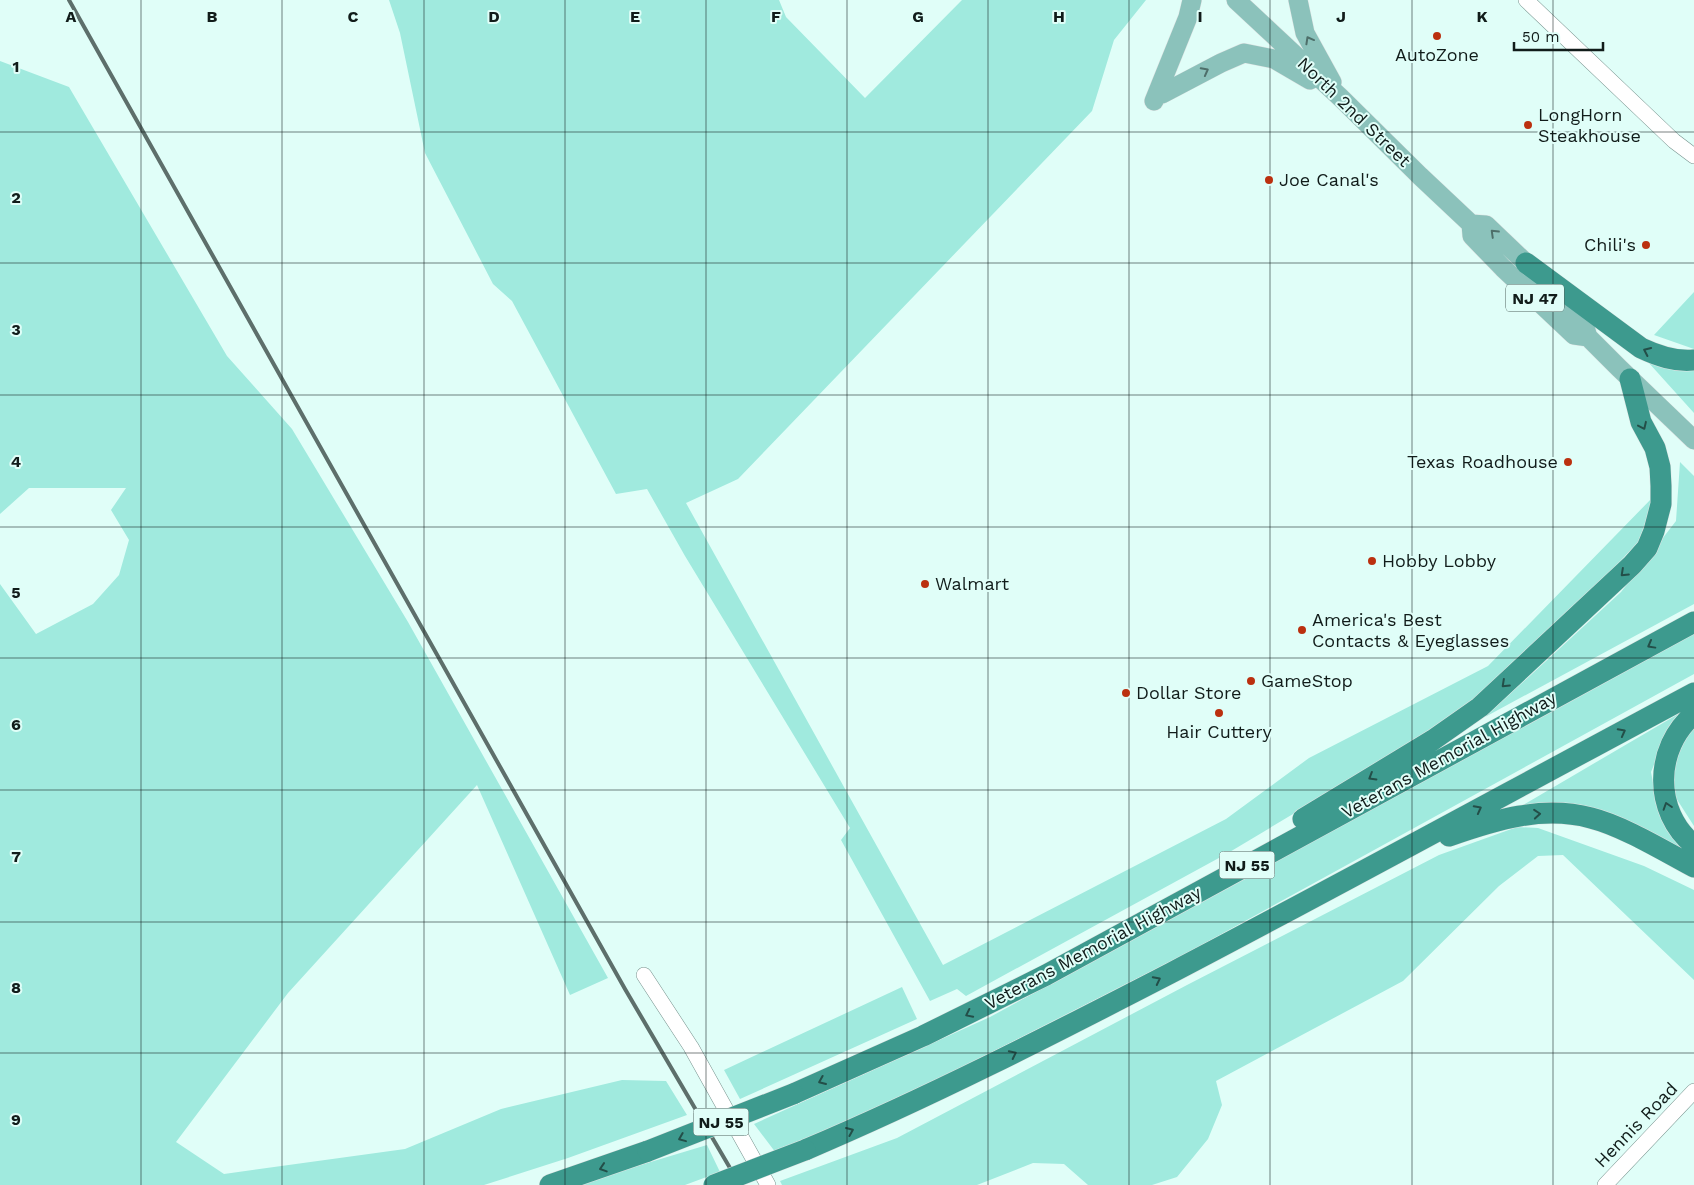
<svg xmlns="http://www.w3.org/2000/svg" width="1694" height="1185" font-family="'Work Sans',sans-serif">
<style>
.green{fill:#a0eade}
.lines{fill:none;stroke-linecap:round;stroke-linejoin:round}
.minor-casing{stroke:#76928d;stroke-width:16}
.major-casing{stroke:#e2e4e4;stroke-width:20}
.highway-casing{stroke:#e2e4e4;stroke-width:22}
.minor{stroke:#fff;stroke-width:15}
.major{stroke:#8bc2bb;stroke-width:19}
.highway{stroke:#3d9a8e;stroke-width:21}
.rail{stroke:#5d6f6b;stroke-width:4}
.highway-bridge-casing{stroke:#e2e4e4;stroke-width:22;stroke-linecap:butt}
.highway-bridge{stroke:#3d9a8e;stroke-width:21}
.oneway{stroke:#4e6f6a}
.oneway2{stroke:#234e48}
.grid{fill:none;stroke:#111c1a;stroke-width:1;stroke-opacity:0.55}
.poi-dot{fill:#bb300f;stroke:#e0fef8;stroke-width:2}
.labels{text-anchor:middle;stroke-width:4;stroke-linejoin:round;paint-order:stroke}
.shield{fill:#e0fef8;stroke:#4f605d;stroke-width:1}
.shield-label{font-size:16px;font-weight:bold;fill:#111c1a}
.poi-label{font-size:18px;fill:#111c1a;stroke:#e0fef8;text-anchor:start}
.street-label{font-size:18px;fill:#111c1a;stroke:#e0fef8}
.grid-label{font-size:16px;text-anchor:middle;font-weight:bold;fill:#111c1a;stroke:#e0fef8;stroke-width:4;stroke-linejoin:round;paint-order:stroke}
</style>
<rect width="100%" height="100%" fill="#e0fef8"/>
<!-- green -->
<path class="green" d="M 389,0 L 779,0 L 786,17 L 865,98 L 962,0 L 1146,0 L 1114,40 L 1092,111 L 738,479 L 686,503 L 943,965 L 1226,819 L 1309,758 L 1488,666 L 1654,496 L 1639,541 L 1585,599 L 1464,708 L 1401,754 L 1370,768 L 1228,853 L 966,996 L 957,989 L 930,1001 L 841,840 L 850,828 L 685,556 L 647,489 L 616,494 L 512,301 L 493,284 L 425,153 L 400,33 Z
M 0,61 L 69,87 L 227,356 L 292,429 L 408,622 L 608,978 L 570,995 L 477,785 L 288,993 L 176,1142 L 224,1174 L 405,1149 L 501,1109 L 622,1080 L 666,1081 L 687,1115 L 568,1158 L 484,1185 L 0,1185 L 0,584 L 36,634 L 93,604 L 119,575 L 129,540 L 111,510 L 126,488 L 29,488 L 0,514 Z
M 1694,292 L 1694,349 L 1654,335 Z
M 1648,362 L 1694,370 L 1694,413 Z
M 1680,462 L 1694,476 L 1694,604 L 1485,717 L 1621,592 L 1676,521 Z
M 1694,633 L 1694,674 L 1187,953 L 870,1114 L 776,1153 L 754,1124 L 990,1017 Z
M 1680,713 L 1663,743 L 1651,772 L 1659,814 L 1691,859 L 1579,804 L 1523,805 Z
M 1694,724 L 1694,826 L 1676,798 L 1672,764 Z
M 1517,827 L 1538,828 L 1644,866 L 1694,890 L 1694,980 L 1563,855 L 1538,856 L 1499,886 L 1403,981 L 1216,1081 L 1222,1105 L 1208,1139 L 1177,1177 L 1152,1185 L 1088,1185 L 1064,1164 L 1033,1163 L 977,1185 L 782,1185 L 780,1181 L 897,1138 L 1187,985 L 1439,855 Z
M 902,987 L 917,1019 L 740,1099 L 724,1070 Z
M 707,1145 L 720,1172 L 685,1185 L 574,1185 Z"/>
<g class="lines">
<!-- minor casing -->
<g class="minor-casing">
<path id="minor" d="M 1526,0 L 1674,141 L 1694,156
M 644,975 L 691,1047 L 768,1185
M 1605,1185 L 1694,1091"/>
</g>
<!-- major casing -->
<g class="major-casing">
<path id="major" d="M 1236,0 L 1341,98 L 1420,176 L 1471,224 L 1486,225 L 1526,263 L 1584,324 L 1588,337 L 1619,368 L 1694,440
M 1298,0 L 1305,33 L 1332,82
M 1162,94 L 1221,63 L 1244,53 L 1274,59 L 1310,80
M 1154,101 L 1188,17 L 1192,0
M 1471,224 L 1472,236 L 1503,268 L 1574,335 L 1588,337"/>
</g>
<!-- highway casing -->
<g class="highway-casing">
<path id="highway" d="M 1526,263 L 1641,348 C 1658,356 1675,362 1694,360
M 1694,714 C 1654,748 1653,812 1694,845
M 1303,819 L 1433,740 L 1480,707 L 1632,565 L 1647,548 L 1654,531 L 1661,504 L 1661,486 L 1660,467 L 1655,448 L 1641,422 L 1630,379
M 1449,836 C 1495,820 1542,805 1591,818 C 1623,826 1664,851 1694,867
M 793,1094 L 923,1036 L 1046,975 L 1694,622
M 805,1150 C 930,1097 1051,1035 1171,973 C 1347,881 1520,786 1694,693
M 550,1185 L 648,1151"/>
</g>
<!-- minor -->
<use href="#minor" class="minor"/>
<!-- major -->
<use href="#major" class="major"/>
<!-- highway -->
<use href="#highway" class="highway"/>
<!-- rail -->
<path class="rail" d="M 69,0 L 625,989 L 740,1185"/>
<!-- highway-bridge casing -->
<g class="highway-bridge-casing">
<path id="highway-bridge" d="M 648,1151 L 793,1094
M 714,1185 L 805,1150"/>
</g>
<!-- highway-bridge -->
<use href="#highway-bridge" class="highway-bridge"/>
</g>
<!-- one-way arrows -->
<defs><path id="oneway-chevron" d="M-2-3.5L2.5 0L-2 3.5" fill="none" stroke-width="1.6" stroke-linecap="round" stroke-linejoin="round" transform="scale(1.25)"/></defs>
<g class="oneway">
<use href="#oneway-chevron" transform="translate(1309 40) rotate(-119)"/>
<use href="#oneway-chevron" transform="translate(1205 71) rotate(-28)"/>
<use href="#oneway-chevron" transform="translate(1494 233) rotate(-136)"/>
</g>
<g class="oneway2">
<use href="#oneway-chevron" transform="translate(1647 351) rotate(-155)"/>
<use href="#oneway-chevron" transform="translate(1643 426) rotate(65)"/>
<use href="#oneway-chevron" transform="translate(1624 573) rotate(137)"/>
<use href="#oneway-chevron" transform="translate(1651 645) rotate(151)"/>
<use href="#oneway-chevron" transform="translate(1505 684) rotate(137)"/>
<use href="#oneway-chevron" transform="translate(1622 732) rotate(-28)"/>
<use href="#oneway-chevron" transform="translate(1372 777) rotate(149)"/>
<use href="#oneway-chevron" transform="translate(1667 806) rotate(-108)"/>
<use href="#oneway-chevron" transform="translate(1478 809) rotate(-28)"/>
<use href="#oneway-chevron" transform="translate(1537 814) rotate(-5)"/>
<use href="#oneway-chevron" transform="translate(1157 980) rotate(-27)"/>
<use href="#oneway-chevron" transform="translate(969 1014) rotate(154)"/>
<use href="#oneway-chevron" transform="translate(1013 1054) rotate(-26)"/>
<use href="#oneway-chevron" transform="translate(822 1081) rotate(157)"/>
<use href="#oneway-chevron" transform="translate(850 1131) rotate(-23)"/>
<use href="#oneway-chevron" transform="translate(682 1138) rotate(158)"/>
<use href="#oneway-chevron" transform="translate(603 1168) rotate(162)"/>
</g>
<!-- grid -->
<path class="grid" d="M 141,0 L 141,1185M 282,0 L 282,1185M 424,0 L 424,1185M 565,0 L 565,1185M 706,0 L 706,1185M 847,0 L 847,1185M 988,0 L 988,1185M 1129,0 L 1129,1185M 1270,0 L 1270,1185M 1412,0 L 1412,1185M 1553,0 L 1553,1185M 0,132 L 1694,132M 0,263 L 1694,263M 0,395 L 1694,395M 0,527 L 1694,527M 0,658 L 1694,658M 0,790 L 1694,790M 0,922 L 1694,922M 0,1053 L 1694,1053"/>
<!-- markers -->
<g class="poi-dot">
<circle cx="1437" cy="36" r="5"/>
<circle cx="1528" cy="125" r="5"/>
<circle cx="1269" cy="180" r="5"/>
<circle cx="1646" cy="245" r="5"/>
<circle cx="1568" cy="462" r="5"/>
<circle cx="1372" cy="561" r="5"/>
<circle cx="925" cy="584" r="5"/>
<circle cx="1302" cy="630" r="5"/>
<circle cx="1251" cy="681" r="5"/>
<circle cx="1126" cy="693" r="5"/>
<circle cx="1219" cy="713" r="5"/>
</g>
<g class="labels">
<!-- shield labels -->
<g class="shield">
<rect x="1506" y="284.5" width="58" height="27" rx="4"/>
<rect x="1219.5" y="851.5" width="55" height="27" rx="4"/>
<rect x="693.5" y="1108.5" width="55" height="27" rx="4"/>
</g>
<g class="shield-label">
<text x="1535" y="304">NJ 47</text>
<text x="1247" y="871">NJ 55</text>
<text x="721" y="1128">NJ 55</text>
</g>
<!-- poi labels -->
<g class="poi-label">
<text x="1437" y="61" text-anchor="middle">AutoZone</text>
<text x="1538" y="121">LongHorn<tspan x="1538" dy="21">Steakhouse</tspan></text>
<text x="1279" y="186">Joe Canal's</text>
<text x="1636" y="251" text-anchor="end">Chili's</text>
<text x="1558" y="468" text-anchor="end">Texas Roadhouse</text>
<text x="1382" y="567">Hobby Lobby</text>
<text x="935" y="590">Walmart</text>
<text x="1312" y="626">America's Best<tspan x="1312" dy="21">Contacts &amp; Eyeglasses</tspan></text>
<text x="1261" y="687">GameStop</text>
<text x="1136" y="699">Dollar Store</text>
<text x="1219" y="738" text-anchor="middle">Hair Cuttery</text>
</g>
<!-- street labels -->
<g class="street-label">
<text transform="translate(1354 112) rotate(44)" y="6">North 2nd Street</text>
<text transform="translate(1449 755) rotate(-29)" y="6">Veterans Memorial Highway</text>
<text transform="translate(1093 948) rotate(-28)" y="6">Veterans Memorial Highway</text>
<text transform="translate(1636 1125) rotate(-46)" y="6">Hennis Road</text>
</g>
</g>
<g class="grid-label">
<text x="71" y="22">A</text>
<text x="212" y="22">B</text>
<text x="353" y="22">C</text>
<text x="494" y="22">D</text>
<text x="635" y="22">E</text>
<text x="776" y="22">F</text>
<text x="918" y="22">G</text>
<text x="1059" y="22">H</text>
<text x="1200" y="22">I</text>
<text x="1341" y="22">J</text>
<text x="1482" y="22">K</text>
<text x="16" y="72">1</text>
<text x="16" y="203">2</text>
<text x="16" y="335">3</text>
<text x="16" y="467">4</text>
<text x="16" y="598">5</text>
<text x="16" y="730">6</text>
<text x="16" y="862">7</text>
<text x="16" y="993">8</text>
<text x="16" y="1125">9</text>
</g>
<!-- scale -->
<path d="M1514 42v8h89v-8" fill="none" stroke="#111c1a" stroke-width="2.5"/>
<text x="1522" y="42" font-size="15" fill="#111c1a" stroke="#e0fef8" stroke-width="4" paint-order="stroke">50 m</text>
</svg>
